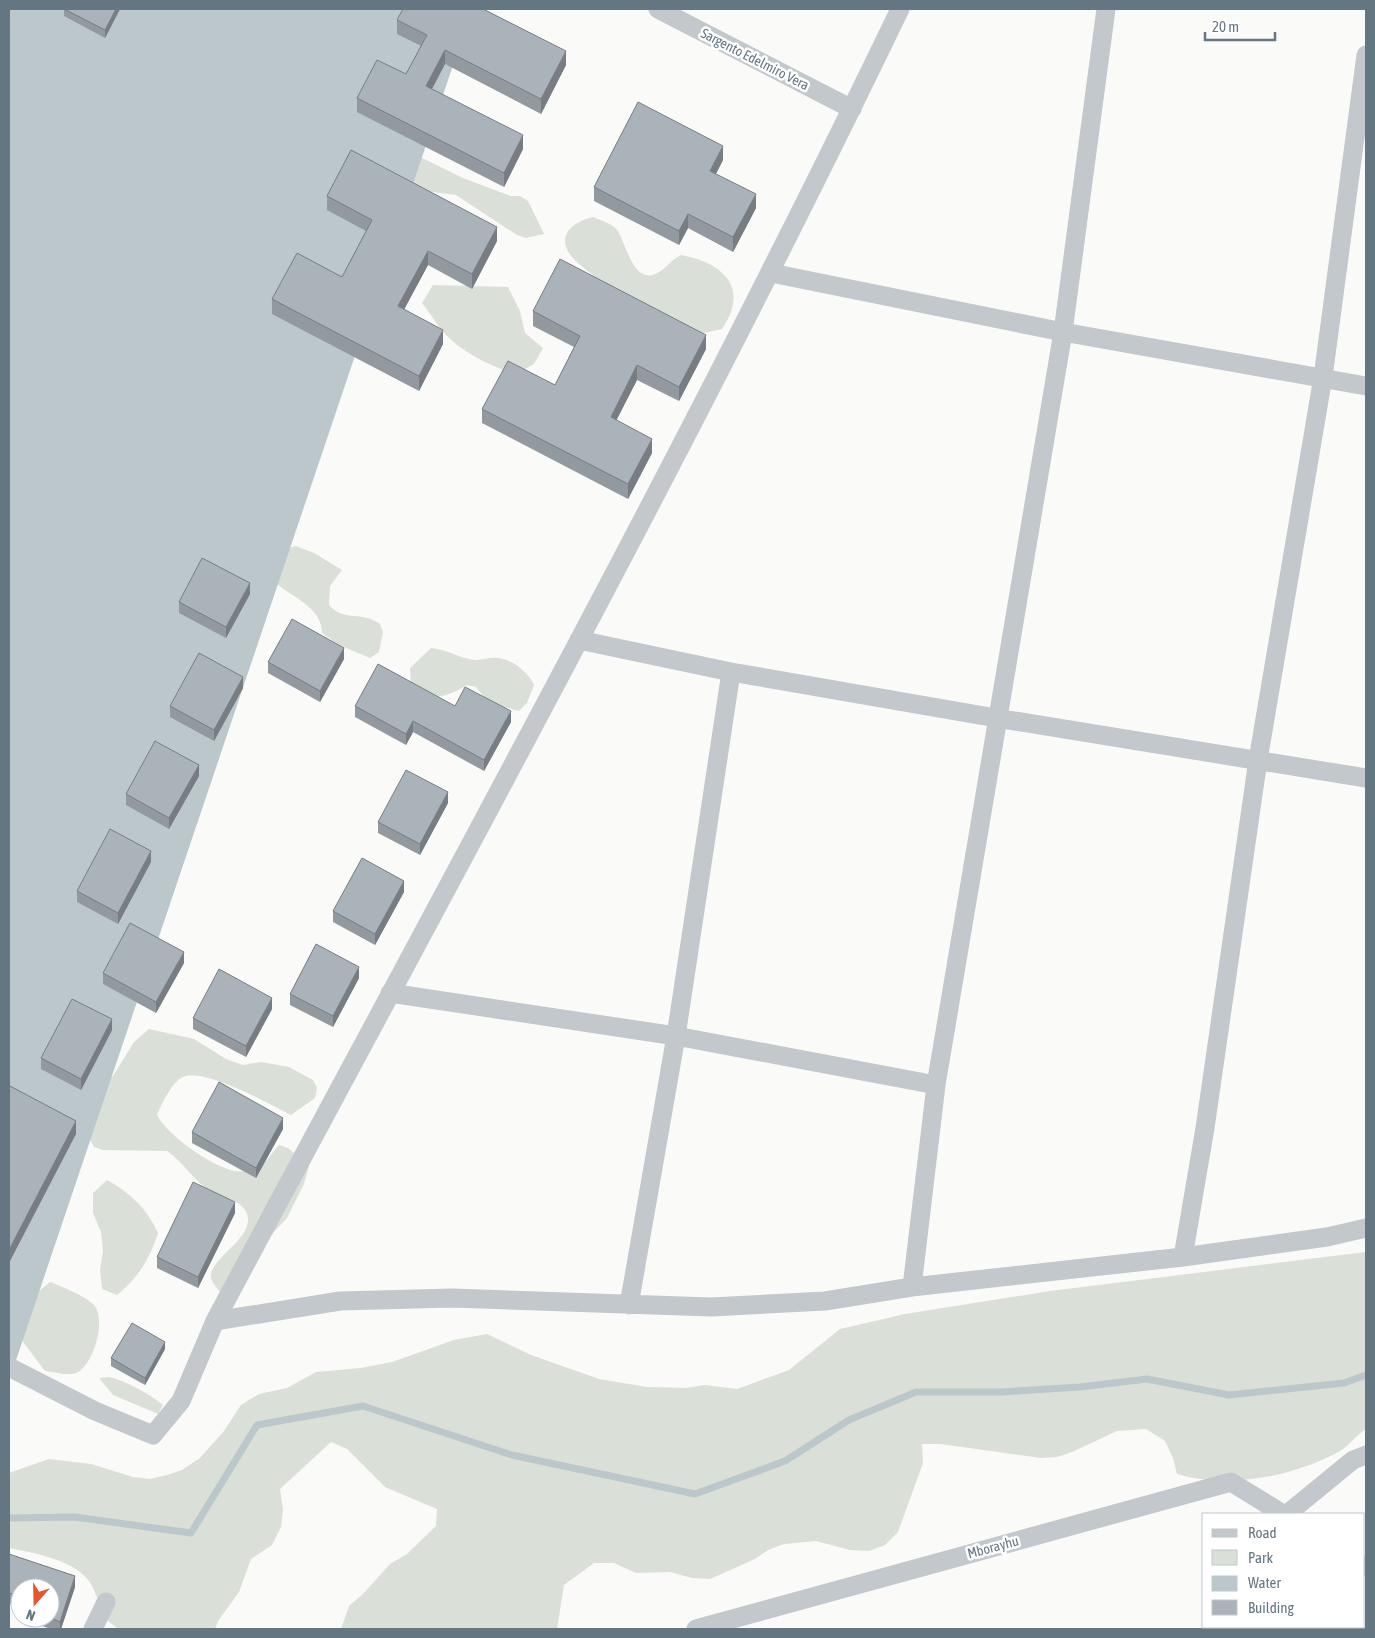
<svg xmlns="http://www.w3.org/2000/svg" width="1375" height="1638" font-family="'Asap Condensed',sans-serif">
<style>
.green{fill:#dadfd7}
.water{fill:#bbc7cb}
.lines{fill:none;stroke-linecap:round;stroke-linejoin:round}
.stream{stroke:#bbc7cb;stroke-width:7}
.street{stroke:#c3c8cc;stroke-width:19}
.wall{fill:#929a9f}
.shaded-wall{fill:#777d82}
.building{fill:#aab3b9;stroke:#777d82}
.labels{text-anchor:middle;stroke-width:5;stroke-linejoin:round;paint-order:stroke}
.street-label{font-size:14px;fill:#657683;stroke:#fff}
</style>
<rect width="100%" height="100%" fill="#fafaf8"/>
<!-- green -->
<path class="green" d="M 375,144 L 406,150 L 463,178 L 511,196 L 520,196 L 528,201 L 544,234 L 526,238 L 517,235 L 456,195 L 418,190 Z
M 593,217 C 602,221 611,223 617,230 C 625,240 632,281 653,275 C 665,271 670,260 681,255 C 724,263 750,288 722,329 L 703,333 L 694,331 L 610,291 C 599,274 555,257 567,233 C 572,224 584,219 593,217 Z
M 433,285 L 508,287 L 520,311 L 525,333 L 543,348 L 534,364 L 516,374 C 492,367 463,353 445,334 C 437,325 430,313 422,303 Z
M 296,546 L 314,553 L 342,570 L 330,586 L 329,605 C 345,623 361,610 380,624 L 383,632 L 379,652 L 370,658 L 339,645 L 322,633 C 322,607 293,598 276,583 L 278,551 Z
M 431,648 C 445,649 456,656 469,659 C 481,662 487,657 497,658 C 511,658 529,673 534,685 L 527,703 L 519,711 L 489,703 L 476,687 L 467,685 C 447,697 432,702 411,688 L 410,668 Z
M 149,1029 L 194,1039 L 226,1059 L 243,1065 L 261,1062 L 289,1067 L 313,1080 L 317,1088 L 315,1098 L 291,1115 C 271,1105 203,1067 183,1077 C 172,1082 162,1103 157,1115 C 167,1135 212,1167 235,1171 C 242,1172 251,1171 258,1167 C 267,1163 272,1152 279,1145 L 288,1148 L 309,1166 L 304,1184 L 287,1218 L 252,1255 L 222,1294 C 217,1288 210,1282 211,1274 C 215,1254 260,1234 245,1210 C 238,1199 223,1198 212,1192 C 194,1182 184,1162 167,1151 L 103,1150 L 94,1147 L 89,1138 L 98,1089 L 113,1076 L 134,1042 Z
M 107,1180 C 131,1193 147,1209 158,1233 C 150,1259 137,1279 117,1295 L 102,1289 L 100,1270 L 103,1251 L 101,1232 L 93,1213 L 93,1193 Z
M 1366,1252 L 1366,1429 C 1356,1435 1350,1445 1340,1451 C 1294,1477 1228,1489 1177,1474 L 1173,1458 L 1165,1441 L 1146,1429 L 1117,1431 L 1072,1452 L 1057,1457 L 1041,1458 L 940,1444 L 922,1444 L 923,1463 L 898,1532 L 885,1545 L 869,1551 L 850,1550 L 816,1541 L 784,1544 L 768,1550 L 755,1559 L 710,1579 L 692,1578 L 670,1572 L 636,1573 L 614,1563 L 594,1563 L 564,1585 L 557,1629 L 341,1629 L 349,1606 L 363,1594 L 390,1564 L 407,1554 L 436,1526 L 437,1509 L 385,1487 L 347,1449 L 331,1442 L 280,1489 L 283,1509 L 281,1527 L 272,1545 L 251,1559 L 239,1592 L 218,1621 L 215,1629 L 118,1629 C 114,1625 107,1621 104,1616 C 99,1607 97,1594 91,1584 C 77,1560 34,1553 9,1548 L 9,1473 L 49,1459 L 91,1464 L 133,1477 L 150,1479 L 167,1475 L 182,1470 L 200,1458 L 224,1431 L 241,1405 L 259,1394 L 287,1388 L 316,1372 L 361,1368 L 392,1362 L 454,1340 L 487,1334 L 531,1355 L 599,1379 L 647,1387 L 686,1388 L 705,1385 L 737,1389 L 789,1370 L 840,1329 L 905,1314 L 1050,1291 Z
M 50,1282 C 61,1286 87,1297 94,1305 C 107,1320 93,1366 76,1373 C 67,1376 54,1372 45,1371 L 20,1338 L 27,1301 Z
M 110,1377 C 128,1382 148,1393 163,1405 L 158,1414 L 113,1395 L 99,1378 Z"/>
<!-- water -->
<path class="water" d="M 9,9 L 472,9 L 9,1381 Z"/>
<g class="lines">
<!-- stream -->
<path class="stream" d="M 9,1518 L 75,1517 L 191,1533 L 257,1425 L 363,1406 L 512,1455 L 695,1494 L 785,1461 L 849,1420 L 916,1392 L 1002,1392 L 1080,1387 L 1147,1379 L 1229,1395 L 1344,1383 L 1366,1375"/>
<!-- street -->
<path class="street" d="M 658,9 L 852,109
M 771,273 L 1063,332 L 1366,386
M 579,640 L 731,672 L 996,718 L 1366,778
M 390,993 L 676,1036 L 936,1085
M 1183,1257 L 1205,1128 L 1258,760 L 1323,377 L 1366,55
M 912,1287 L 936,1085 L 1063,332 L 1106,9
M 629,1305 L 676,1036 L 731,672
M 215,1321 L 340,1301 L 452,1298 L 711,1307 L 825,1301 L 912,1287 L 1183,1257 L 1327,1237 L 1366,1228
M 9,1367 L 95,1411 L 153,1435 L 181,1401 L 215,1321 C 447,886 686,453 900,9
M 1287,1514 L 1353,1460 L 1366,1455
M 1364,1566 L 1366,1567
M 93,1629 L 106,1602
M 696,1629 L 1231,1482 L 1283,1514
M 1219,1629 L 1221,1627"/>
</g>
<!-- wall -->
<path class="wall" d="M 64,9 L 120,9 L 105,38 L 64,16 Z
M 397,20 L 566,65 L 541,114 L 445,64 L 432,89 L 523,149 L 504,187 L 357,112 L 357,98 L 406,74 L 421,46 L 397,34 Z
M 723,160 L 716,174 L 756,208 L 733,252 L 688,228 L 679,245 L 594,201 L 594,187 Z
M 327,196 L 497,241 L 472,289 L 428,265 L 404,309 L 443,344 L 419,391 L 272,314 L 272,299 L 342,277 L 366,231 L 327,210 Z
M 533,311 L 706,349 L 679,401 L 637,380 L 616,420 L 652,453 L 628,499 L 482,423 L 482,409 L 555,385 L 574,347 L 533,326 Z
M 250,594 L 226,638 L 179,613 L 179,602 Z
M 344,659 L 320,702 L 268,673 L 268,662 Z
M 243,688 L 214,741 L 170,717 L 170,706 Z
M 355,706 L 455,706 L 511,722 L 484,771 L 413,732 L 406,745 L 355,717 Z
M 199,776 L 169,829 L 126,805 L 126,794 Z
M 448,803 L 420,855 L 378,833 L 378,822 Z
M 151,862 L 118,924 L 77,902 L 77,891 Z
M 404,892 L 375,945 L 333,922 L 333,911 Z
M 184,963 L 156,1013 L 103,984 L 103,973 Z
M 359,978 L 333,1027 L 290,1005 L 290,994 Z
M 272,1009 L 246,1057 L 193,1029 L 193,1018 Z
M 112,1030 L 81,1090 L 41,1069 L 41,1058 Z
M 283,1129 L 256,1178 L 192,1143 L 192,1132 Z
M 235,1213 L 198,1288 L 157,1268 L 157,1257 Z
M 165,1349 L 145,1385 L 111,1366 L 111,1358 Z
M 9,1554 L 75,1587 L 61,1629 L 51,1629 L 24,1620 L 24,1618 L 50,1618 L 20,1588 L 20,1607 L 9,1604 Z"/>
<!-- shaded-wall -->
<path class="shaded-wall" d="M 116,9 L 120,9 L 105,38 L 105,30 Z
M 445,50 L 445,64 L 426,100 L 426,86 Z
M 566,51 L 566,65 L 541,114 L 541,99 Z
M 523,135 L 523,149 L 504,187 L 504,173 Z
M 723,146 L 723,160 L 710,185 L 710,171 Z
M 756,194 L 756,208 L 733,252 L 733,237 Z
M 688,214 L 688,228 L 679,245 L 679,231 Z
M 497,227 L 497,241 L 472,289 L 472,274 Z
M 428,251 L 428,265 L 398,321 L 398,306 Z
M 443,330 L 443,344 L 419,391 L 419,376 Z
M 706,335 L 706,349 L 679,401 L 679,387 Z
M 637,365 L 637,380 L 611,431 L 611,417 Z
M 652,439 L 652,453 L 628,499 L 628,484 Z
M 250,583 L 250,594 L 226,638 L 226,627 Z
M 344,648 L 344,659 L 320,702 L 320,691 Z
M 243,677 L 243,688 L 214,741 L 214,730 Z
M 511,711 L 511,722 L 484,771 L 484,760 Z
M 413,721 L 413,732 L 406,745 L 406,734 Z
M 199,765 L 199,776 L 169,829 L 169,818 Z
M 448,792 L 448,803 L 420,855 L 420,844 Z
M 151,851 L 151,862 L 118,924 L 118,913 Z
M 404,881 L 404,892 L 375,945 L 375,934 Z
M 184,952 L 184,963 L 156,1013 L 156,1002 Z
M 359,967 L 359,978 L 333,1027 L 333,1016 Z
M 272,998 L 272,1009 L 246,1057 L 246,1046 Z
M 112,1019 L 112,1030 L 81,1090 L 81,1079 Z
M 283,1118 L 283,1129 L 256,1178 L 256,1168 Z
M 76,1121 L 76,1134 L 9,1263 L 9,1250 Z
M 235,1202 L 235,1213 L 198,1288 L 198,1277 Z
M 165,1342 L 165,1349 L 145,1385 L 145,1378 Z
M 75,1576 L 75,1587 L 61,1629 L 60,1629 L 60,1622 Z"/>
<!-- building -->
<path class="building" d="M 64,9 L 116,9 L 105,30 Z
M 403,9 L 483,9 L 566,51 L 541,99 L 445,50 L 426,86 L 523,135 L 504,173 L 357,98 L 377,60 L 406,74 L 427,35 L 397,20 Z
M 638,102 L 723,146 L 710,171 L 756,194 L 733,237 L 688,214 L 679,231 L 594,187 Z
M 351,150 L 497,227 L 472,274 L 428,251 L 398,306 L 443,330 L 419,376 L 272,299 L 297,253 L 342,277 L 372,220 L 327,196 Z
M 560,259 L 706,335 L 679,387 L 637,365 L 611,417 L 652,439 L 628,484 L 482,409 L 508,361 L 555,385 L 580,336 L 533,311 Z
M 202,558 L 250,583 L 226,627 L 179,602 Z
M 292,619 L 344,648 L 320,691 L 268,662 Z
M 199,653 L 243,677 L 214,730 L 170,706 Z
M 378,664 L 455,706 L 465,687 L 511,711 L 484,760 L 413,721 L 406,734 L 355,706 Z
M 155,741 L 199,765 L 169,818 L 126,794 Z
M 406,770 L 448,792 L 420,844 L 378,822 Z
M 110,829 L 151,851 L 118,913 L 77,891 Z
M 362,858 L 404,881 L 375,934 L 333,911 Z
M 130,923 L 184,952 L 156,1002 L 103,973 Z
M 316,944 L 359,967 L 333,1016 L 290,994 Z
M 219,969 L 272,998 L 246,1046 L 193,1018 Z
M 72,999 L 112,1019 L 81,1079 L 41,1058 Z
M 219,1082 L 283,1118 L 256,1168 L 192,1132 Z
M 10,1086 L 76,1121 L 9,1250 L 9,1088 Z
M 193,1182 L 235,1202 L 198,1277 L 157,1257 Z
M 132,1323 L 165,1342 L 145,1378 L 111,1358 Z
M 9,1554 L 75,1576 L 60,1622 L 50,1618 L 50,1588 L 20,1588 L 20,1596 L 9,1593 Z"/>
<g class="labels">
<!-- street labels -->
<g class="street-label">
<text transform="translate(755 59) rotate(27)" y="5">Sargento Edelmiro Vera</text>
<text transform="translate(993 1547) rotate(-15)" y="5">Mborayhu</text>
</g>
</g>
<!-- border -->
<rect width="1375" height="1638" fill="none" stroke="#657683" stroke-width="20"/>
<!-- legend -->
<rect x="1202" y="1513" width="162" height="115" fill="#ffffff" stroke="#c1c8cd"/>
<rect x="1212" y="1529" width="25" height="8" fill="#c3c8cc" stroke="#c1c8cd"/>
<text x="1248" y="1538" font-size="15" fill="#657683">Road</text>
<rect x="1212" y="1550" width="25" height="15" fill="#dadfd7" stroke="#c1c8cd"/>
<text x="1248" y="1563" font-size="15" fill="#657683">Park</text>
<rect x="1212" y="1576" width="25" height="15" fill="#bbc7cb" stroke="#c1c8cd"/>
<text x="1248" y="1588" font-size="15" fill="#657683">Water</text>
<rect x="1212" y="1600" width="25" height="15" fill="#aab3b9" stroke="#c1c8cd"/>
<text x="1248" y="1613" font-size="15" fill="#657683">Building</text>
<!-- north arrow -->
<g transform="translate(35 1603) rotate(200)"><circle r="24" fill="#ffffff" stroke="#c1c8cd"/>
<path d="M0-4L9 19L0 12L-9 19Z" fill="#e4572e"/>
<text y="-8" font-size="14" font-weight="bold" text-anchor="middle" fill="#657683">N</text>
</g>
<!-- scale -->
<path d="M1205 32v8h70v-8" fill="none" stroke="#657683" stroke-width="2.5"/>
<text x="1212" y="32" font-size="15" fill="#657683" stroke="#ffffff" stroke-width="4" paint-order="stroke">20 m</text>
</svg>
